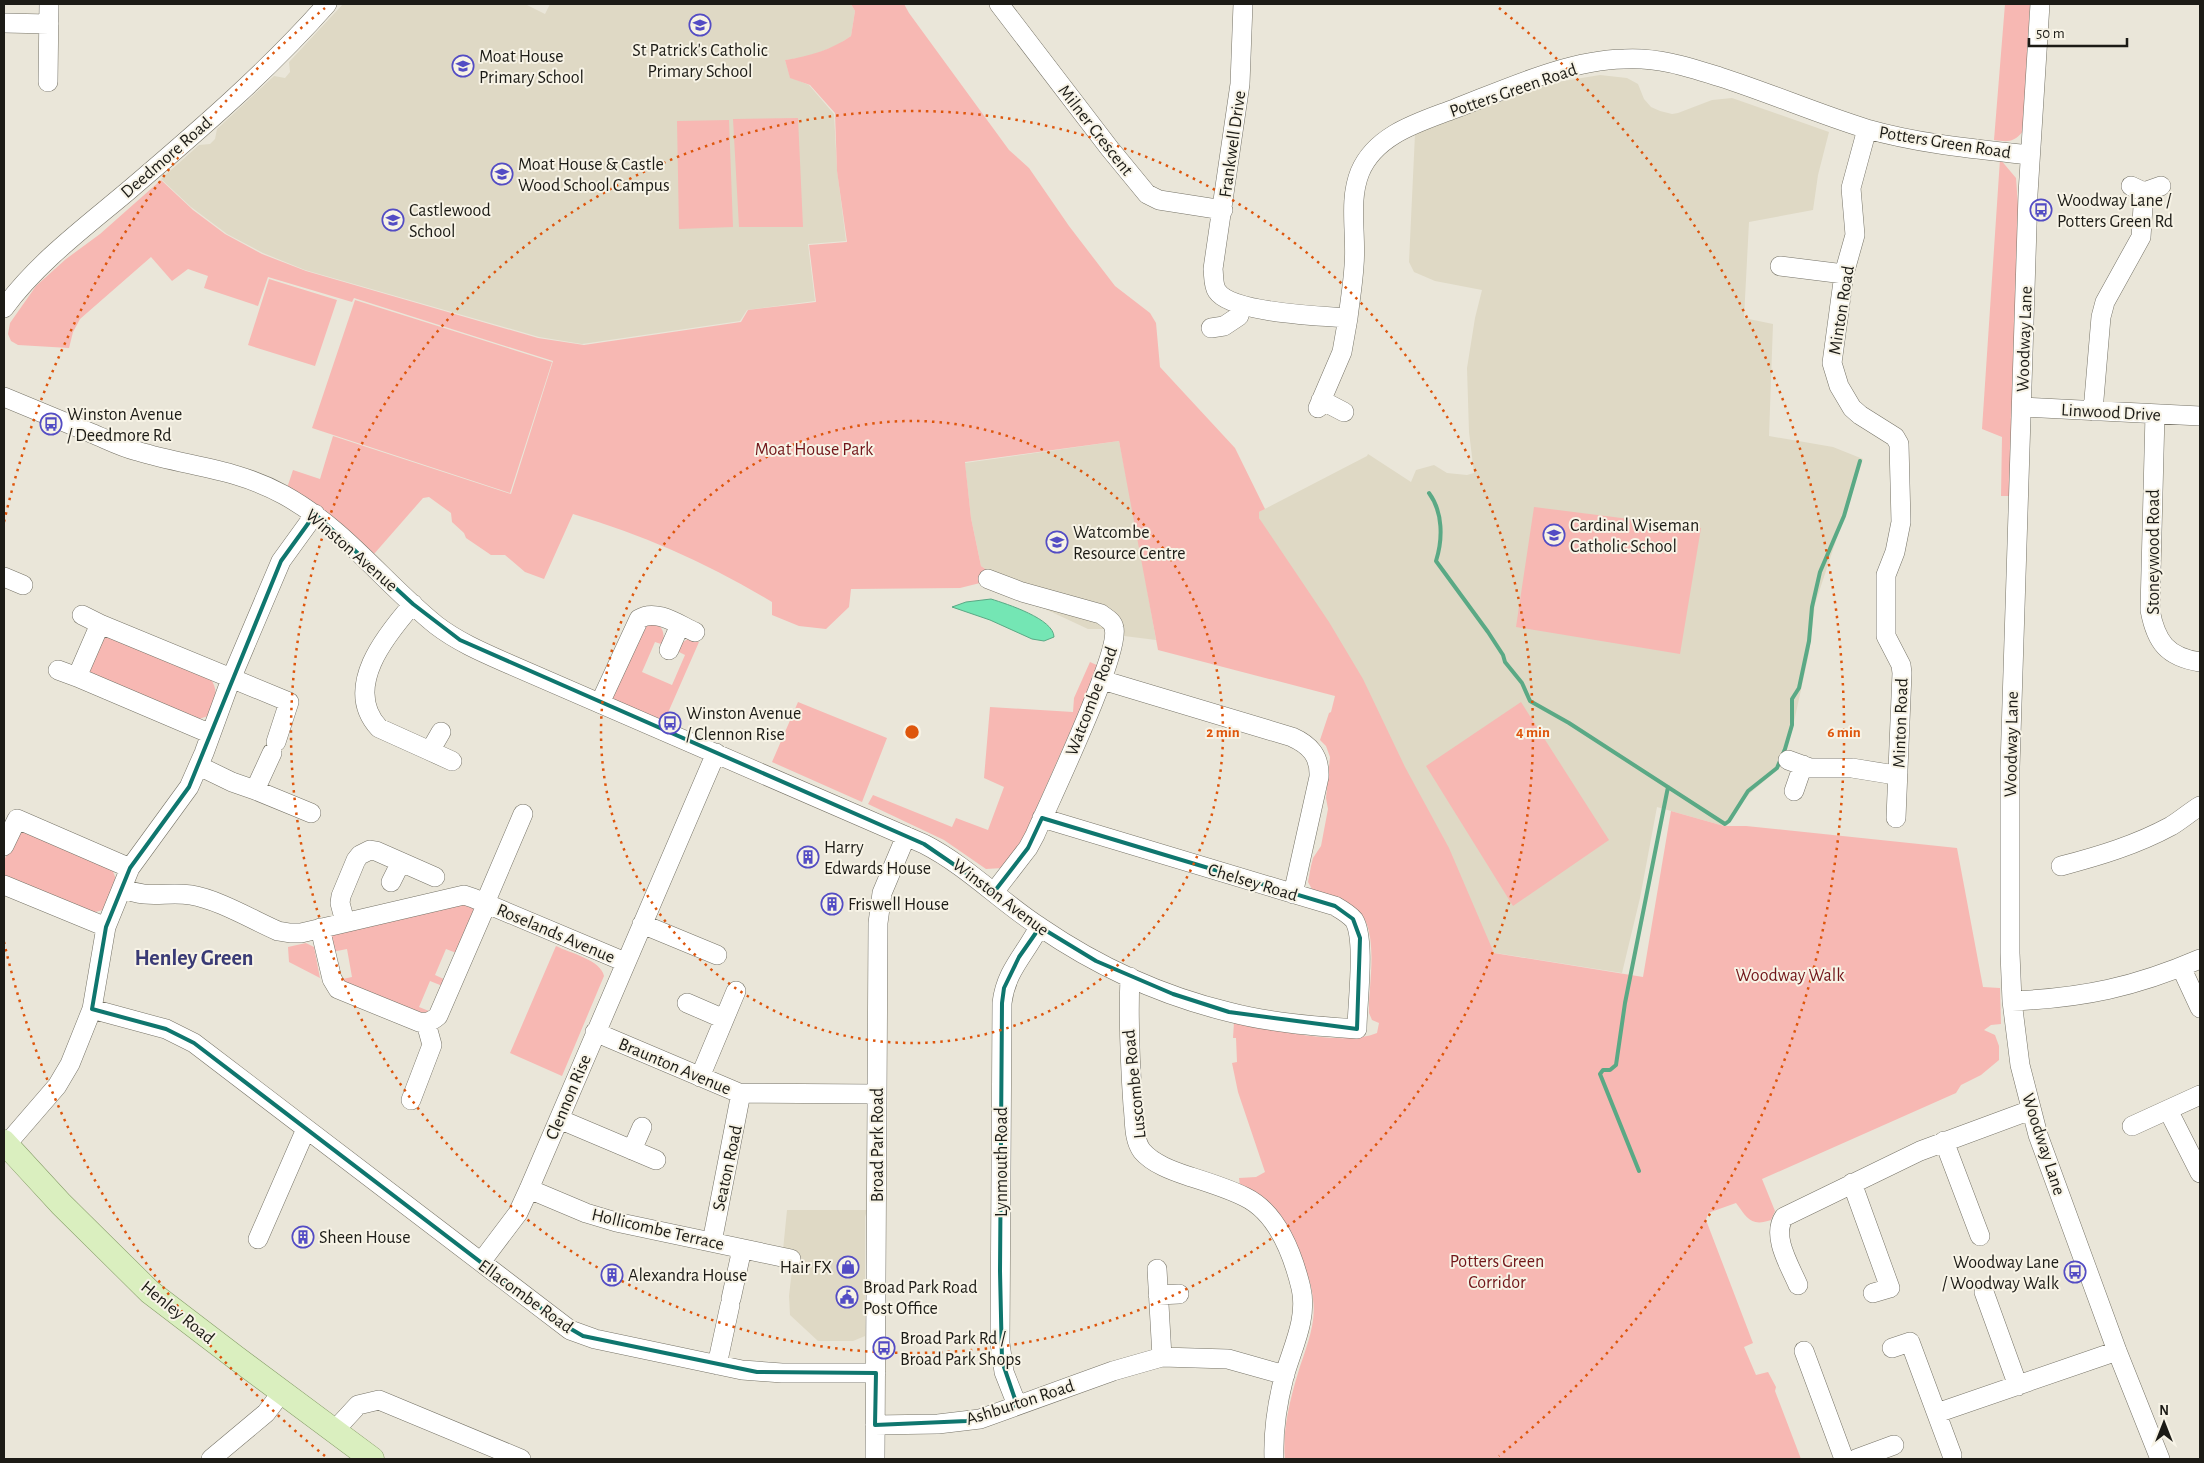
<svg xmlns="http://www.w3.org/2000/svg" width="2204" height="1463" font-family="'Alegreya Sans',sans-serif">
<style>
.built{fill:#dfd9c5}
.green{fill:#f7b8b3}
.water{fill:#74e6b4;stroke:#5aa985}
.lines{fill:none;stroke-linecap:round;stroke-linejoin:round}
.stream{stroke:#5aa985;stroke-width:4}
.minor-casing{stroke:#767367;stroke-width:20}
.major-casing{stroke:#879e69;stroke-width:25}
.minor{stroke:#fff;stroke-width:19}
.major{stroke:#daefbf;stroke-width:24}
.marked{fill:none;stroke:#0f766e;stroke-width:4;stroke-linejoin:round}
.ring{fill:none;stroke:#de560c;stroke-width:2.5;stroke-dasharray:2.5 5}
.labels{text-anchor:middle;stroke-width:4;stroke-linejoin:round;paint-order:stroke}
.poi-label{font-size:18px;fill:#1c1b16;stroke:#f7f3e6;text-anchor:start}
.street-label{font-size:18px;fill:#1c1b16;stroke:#f7f3e6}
.park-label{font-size:18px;fill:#711519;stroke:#f7f3e6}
.district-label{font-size:22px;font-weight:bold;fill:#393a75;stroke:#f7f3e6}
.centre{fill:#de560c;stroke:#f7f3e6;stroke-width:2.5}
.ring-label{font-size:15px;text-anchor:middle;font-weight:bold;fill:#de560c;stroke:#f7f3e6;stroke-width:4;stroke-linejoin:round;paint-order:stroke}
</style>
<rect width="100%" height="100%" fill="#eae6d9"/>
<!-- built -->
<path class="built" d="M 343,4 L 525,4 L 545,14 L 550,4 L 851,4 L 855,11 L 851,36 L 836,46 L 807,57 L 785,60 L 790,77 L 809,85 L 834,114 L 837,169 L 846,241 L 808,244 L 815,301 L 747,310 L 740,321 L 582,344 L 539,337 L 305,270 L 263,253 L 227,234 L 191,207 L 161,179 L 199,145 L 210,144 L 215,139 L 217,129 L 274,76 L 285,78 L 290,72 L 289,62 Z
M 1600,75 L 1627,78 L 1638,84 L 1644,99 L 1651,107 L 1660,111 L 1672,114 L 1678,113 L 1712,100 L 1732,98 L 1829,132 L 1818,175 L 1813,210 L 1749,222 L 1744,318 L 1773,324 L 1769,436 L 1833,447 L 1863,459 L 1815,604 L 1809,653 L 1792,731 L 1781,762 L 1776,771 L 1749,794 L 1724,826 L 1657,807 L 1640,898 L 1622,973 L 1489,952 L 1259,518 L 1259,512 L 1367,456 L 1368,454 L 1411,482 L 1416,470 L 1434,465 L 1447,473 L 1467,475 L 1474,473 L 1469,432 L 1467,368 L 1475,318 L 1482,290 L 1435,281 L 1414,272 L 1409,262 L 1415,134 L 1534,89 L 1563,81 Z
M 1119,441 L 1134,515 L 1156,640 L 1124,636 L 1121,625 L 1108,629 L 1088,629 L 1043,608 L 1010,597 L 988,571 L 981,566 L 971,518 L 965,463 Z
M 787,1210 L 867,1210 L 865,1217 L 865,1336 L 853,1341 L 818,1341 L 790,1315 L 789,1296 L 794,1252 L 783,1250 Z"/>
<!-- green -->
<path class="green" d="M 851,4 L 904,4 L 909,13 L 1009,150 L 1029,168 L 1069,226 L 1115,286 L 1150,313 L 1156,323 L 1160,367 L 1235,448 L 1265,509 L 1259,512 L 1259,518 L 1329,622 L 1363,679 L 1405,767 L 1449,848 L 1494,953 L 1643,977 L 1671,811 L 1724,826 L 1746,826 L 1957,848 L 1983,987 L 2000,988 L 2001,1024 L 1991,1025 L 1984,1030 L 1995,1035 L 1999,1046 L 1999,1060 L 1981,1075 L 1961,1085 L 1956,1093 L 1762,1179 L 1775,1211 L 1771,1220 C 1751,1227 1747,1218 1736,1203 L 1708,1213 L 1706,1220 L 1753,1343 L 1744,1347 L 1756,1375 L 1768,1372 L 1776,1387 L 1775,1391 L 1801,1459 L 1285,1459 C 1282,1432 1290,1399 1298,1373 C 1305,1350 1317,1324 1313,1299 C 1312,1285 1306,1271 1302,1259 C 1285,1214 1278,1211 1240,1186 L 1239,1178 L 1256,1177 L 1265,1172 L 1238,1092 L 1232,1063 L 1237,1062 L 1236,1038 L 1233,1038 L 1234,1022 C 1271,1029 1343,1047 1377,1033 L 1379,1023 L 1372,1020 L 1369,1013 C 1368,985 1381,928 1356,909 C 1345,901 1327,897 1313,891 L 1308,882 L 1311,866 L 1313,858 L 1321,846 L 1328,809 L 1326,798 L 1330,757 L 1326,746 L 1320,740 L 1329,713 L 1331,712 L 1335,696 L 1158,650 L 1119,441 L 965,462 L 971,518 L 981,566 L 988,571 L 980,583 L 960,588 L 851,589 L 849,607 L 826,629 L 799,626 L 772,615 L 772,602 C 709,564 644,535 573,514 L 544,579 L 525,572 L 505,555 L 491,555 L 466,538 L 464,533 L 452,522 L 451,513 L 429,497 L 423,498 L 374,554 L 287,488 L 293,470 L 320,479 L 333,436 L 511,494 L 553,361 L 354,298 L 352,302 L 268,277 L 258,306 L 204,288 L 208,276 L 188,269 L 172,281 L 151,257 L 80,319 L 73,332 L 69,348 L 18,345 L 11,341 L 8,334 L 10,323 L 36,286 L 66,259 L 100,234 L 161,180 L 193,210 L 225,234 L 262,254 L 306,271 L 538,338 L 584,345 L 741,322 L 748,310 L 816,302 L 809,245 L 847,242 L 837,171 L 835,113 L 810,85 L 790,78 L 785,60 C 810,56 831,50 851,36 L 855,11 Z
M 2005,4 L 2030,4 L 2023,131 C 2014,143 2007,142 1994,140 Z
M 798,118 L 803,227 L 739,227 L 733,119 Z
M 729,120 L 733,227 L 679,229 L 677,121 Z
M 2000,159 L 2016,178 L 2020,232 L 2012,496 L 2001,496 L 2002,437 L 1982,429 Z
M 269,279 L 337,300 L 315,366 L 248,345 Z
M 355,300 L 552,362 L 510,493 L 312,428 Z
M 1534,507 L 1701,528 L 1680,654 L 1516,627 Z
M 649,621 C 663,625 664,630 664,645 L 655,642 L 642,672 L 672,685 L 685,655 L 677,651 L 683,642 L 688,639 L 699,642 L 667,715 L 657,719 L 614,701 L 612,697 Z
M 110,635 L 210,678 C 220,692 215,701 208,716 L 193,721 L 90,677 L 87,663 L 98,637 Z
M 1090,662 L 1101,667 L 1100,673 L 1074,723 L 1020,845 L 1003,868 L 986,869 L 944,840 L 868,804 L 873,795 L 952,827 L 956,818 L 988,830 L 1004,787 L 984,778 L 990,707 L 1073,712 L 1074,698 Z
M 798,702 L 887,738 L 862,802 L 772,762 Z
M 1521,702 L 1609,840 L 1513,906 L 1426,766 Z
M 21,831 L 112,869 L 116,879 L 103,910 L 91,913 L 4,879 L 4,861 L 16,832 Z
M 462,902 L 476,909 L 459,954 L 446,949 L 435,975 L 448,981 L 445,987 L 430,981 L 419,1007 L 434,1013 L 431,1017 L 338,980 L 352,977 L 347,949 L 332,952 L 330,937 L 336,930 Z
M 306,943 L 314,947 L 320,978 L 289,962 L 288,947 Z
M 556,946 C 570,953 601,960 604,976 L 562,1076 L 510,1053 Z"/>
<!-- water -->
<path class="water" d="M 991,599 C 1007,604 1054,619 1054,637 L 1044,641 L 1032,639 L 990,620 L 952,607 L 966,602 Z"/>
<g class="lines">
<!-- stream -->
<path class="stream" d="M 1429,493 C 1443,512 1443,539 1436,561 L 1488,632 L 1503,655 L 1505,662 L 1522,683 L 1530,701 L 1569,723 L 1725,824 L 1729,821 L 1748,791 L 1777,768 L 1785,749 L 1792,725 L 1792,699 L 1799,688 L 1809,641 L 1812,607 L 1820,572 L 1844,516 L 1860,461
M 1639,1171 L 1600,1074 L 1603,1070 L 1610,1070 L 1616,1065 L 1625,1003 L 1668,787"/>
<!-- minor casing -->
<g class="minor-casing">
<path id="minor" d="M 999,4 L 1110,149 L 1147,194 L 1159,200 L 1223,210
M 1243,4 L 1240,84 L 1213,269 C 1214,276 1213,285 1217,291 C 1231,313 1322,316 1348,318 C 1350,301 1353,283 1354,266 C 1357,236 1348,201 1360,172 C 1376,134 1420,122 1454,109 C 1506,89 1568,60 1624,59 C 1658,57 1688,67 1720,77 C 1770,93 1818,114 1867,129 C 1920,144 1975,149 2029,155
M 2040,4 L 2028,194 L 2010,767 L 2010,953 L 2012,1001 L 2020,1065 L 2038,1135 L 2117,1351 L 2160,1459
M 4,23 L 49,24
M 48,82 L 49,4
M 1867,129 L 1851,188 L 1855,235 L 1844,274 L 1832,363 L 1839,386 L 1852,408 L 1860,415 L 1895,437 L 1899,444 L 1901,522 L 1895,552 L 1886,575 L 1886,636 L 1901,665 L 1902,673 L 1896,818
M 2131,186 L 2144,192 L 2161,186
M 1780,266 L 1844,274
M 4,308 C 38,262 84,228 128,191 C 197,132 267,72 327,4
M 1211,328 L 1224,326 L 1239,316 L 1241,305
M 4,397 C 33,409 62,421 91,433 C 106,439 121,447 137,451 C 189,467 235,468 284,495 C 344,528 384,583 436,625 C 458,642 484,653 509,664 L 924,844 C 967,866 1000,901 1040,927 C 1097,966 1163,996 1229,1012 C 1271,1023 1314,1026 1357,1029 C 1357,1005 1366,939 1354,920 C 1349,914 1342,910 1335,906 L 1042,818
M 1321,400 L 1344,412
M 2022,407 L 2200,416
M 1318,408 L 1342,352 L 1348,318
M 2093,411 L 2101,317 L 2105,302 L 2141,237 L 2144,192
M 2155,414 L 2150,610 C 2156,642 2167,657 2200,662
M 4,577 L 23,585
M 988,579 L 1022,592 L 1101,614 C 1106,618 1113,621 1114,628 C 1121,653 1049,802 1035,835 L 1028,848 L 994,892
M 413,604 C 386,635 342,688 379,728 L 430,751 L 441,732
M 82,615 L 100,624
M 669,650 L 680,625
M 58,670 L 77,677
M 1102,680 L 1292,737 C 1310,745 1320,756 1319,777 L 1293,894
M 600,703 L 639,619 C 656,608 679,625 695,632
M 211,734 L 77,677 L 100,624 L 289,702 L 276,742
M 430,751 L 452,761
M 1788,760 L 1810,768 L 1852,768 L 1889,774 L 1898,773
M 199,766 L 232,782 L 255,790 L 272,753
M 255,790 L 311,813
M 1794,791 L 1803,765
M 4,846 L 17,819 L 130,868
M 2061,866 C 2099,856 2136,845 2171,826 C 2181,820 2190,812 2200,806
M 391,882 L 401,862
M 4,885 L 106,927
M 122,888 C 150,900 165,891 191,895 C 217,899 253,920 278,931 L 290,933 L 301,933 L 464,895 L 473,898 L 625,962
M 485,903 L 523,814
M 345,922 L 340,903 L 341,896 L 356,860 L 360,855 L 370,850 L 376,851 L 435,877
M 642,924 L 717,955
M 320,928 L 332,979 L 338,989 L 419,1022 C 427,1023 431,1022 438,1016 L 487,903
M 2181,967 L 2200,1008
M 1130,977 C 1128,1021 1130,1062 1133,1106 C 1135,1120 1133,1139 1142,1151 C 1153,1164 1173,1171 1188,1176 C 1207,1182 1227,1188 1245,1197 C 1278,1213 1293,1255 1301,1288 C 1308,1319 1292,1348 1284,1377 C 1277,1404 1273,1431 1274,1459
M 2012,1001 C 2083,998 2135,987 2200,959
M 687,1003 L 724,1019
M 92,1009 L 166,1029 L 194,1043 L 570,1330 L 595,1339 L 742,1370 L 782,1373 L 876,1373
M 595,1032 L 739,1093 L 877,1094
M 700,1077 L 736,991
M 411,1100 L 432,1045 L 426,1023
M 2168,1110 L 2200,1173
M 559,1119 L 656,1160
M 2132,1126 L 2200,1095
M 1944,1141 L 1980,1236
M 6,1145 L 57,1086 L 70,1064 L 92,1009 L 106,927 L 130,868 L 189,787 L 204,753 L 231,679 L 281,561 L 315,514
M 632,1150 L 642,1127
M 1852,1183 L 1890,1288 L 1873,1293
M 529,1189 L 586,1213 L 616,1222 L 791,1259
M 258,1239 L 306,1129
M 712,1242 L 741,1093
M 481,1262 L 518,1213 L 529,1189 L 716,753
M 1157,1269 L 1162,1357
M 1798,1285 C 1790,1266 1771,1236 1784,1217 L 1920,1151 L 2031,1110
M 1984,1292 L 2018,1386
M 1158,1295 L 1179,1294
M 731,1299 L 742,1249
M 1892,1348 L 1910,1342 L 1952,1455
M 1804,1351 L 1844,1459
M 717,1365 L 730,1305
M 1017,1405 L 1004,1372 L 1000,1343 L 1002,1003 C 1006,970 1025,955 1039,927
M 1937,1413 L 2117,1351
M 875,1425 L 938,1424 L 980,1419 L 1113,1371 L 1162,1357 L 1228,1359 L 1285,1375
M 334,1431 L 358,1405 L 379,1400 L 521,1459
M 211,1459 L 266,1413 L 282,1392
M 875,1459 L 878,923 L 882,893 L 906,836
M 1856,1459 L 1894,1445"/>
</g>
<!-- major casing -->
<g class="major-casing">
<path id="major" d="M 4,1142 L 61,1204 L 150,1292 L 235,1357 L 372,1459"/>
</g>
<!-- minor -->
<use href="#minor" class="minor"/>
<!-- major -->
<use href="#major" class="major"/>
</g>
<!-- marked area -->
<path class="marked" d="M 315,514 L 413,604 L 460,640 L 924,844 L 994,892 L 1028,848 L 1042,818 L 1335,906 L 1353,919 L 1360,938 L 1357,1029 L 1229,1012 L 1173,994 L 1096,961 L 1040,927 L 1019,957 L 1004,988 L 1002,1003 L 1000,1271 L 1002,1361 L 1017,1405 L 967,1421 L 875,1425 L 876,1373 L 757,1372 L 583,1336 L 559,1322 L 194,1043 L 166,1029 L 92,1009 L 106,927 L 130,868 L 189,787 L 281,561 Z"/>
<!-- distance rings -->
<g class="ring">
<circle cx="912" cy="732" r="311"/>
<circle cx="912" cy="732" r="621"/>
<path d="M325 1456A932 932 0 0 1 4 942M4 522A932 932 0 0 1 325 8M1499 8A932 932 0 0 1 1499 1456"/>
</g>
<!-- icons -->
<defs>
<g id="school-ring" transform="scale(1.125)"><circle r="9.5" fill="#f7f3e6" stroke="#534cc4" stroke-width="1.5"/><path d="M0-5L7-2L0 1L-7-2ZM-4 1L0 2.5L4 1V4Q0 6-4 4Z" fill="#534cc4"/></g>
<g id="bus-ring" transform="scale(1.125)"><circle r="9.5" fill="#f7f3e6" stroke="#534cc4" stroke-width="1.5"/><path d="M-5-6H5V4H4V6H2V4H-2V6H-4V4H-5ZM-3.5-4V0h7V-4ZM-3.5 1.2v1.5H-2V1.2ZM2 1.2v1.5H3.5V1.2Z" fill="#534cc4"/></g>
<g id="building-ring" transform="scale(1.125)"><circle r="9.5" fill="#f7f3e6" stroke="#534cc4" stroke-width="1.5"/><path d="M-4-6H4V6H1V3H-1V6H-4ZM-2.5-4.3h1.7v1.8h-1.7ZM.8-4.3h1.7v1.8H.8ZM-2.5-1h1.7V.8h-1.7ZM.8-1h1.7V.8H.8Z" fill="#534cc4"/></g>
<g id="shop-ring" transform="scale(1.125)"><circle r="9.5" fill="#f7f3e6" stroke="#534cc4" stroke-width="1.5"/><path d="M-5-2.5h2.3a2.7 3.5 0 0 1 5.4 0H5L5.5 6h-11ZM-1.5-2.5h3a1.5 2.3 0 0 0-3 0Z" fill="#534cc4"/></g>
<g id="civic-ring" transform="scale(1.125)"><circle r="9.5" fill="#f7f3e6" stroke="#534cc4" stroke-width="1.5"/><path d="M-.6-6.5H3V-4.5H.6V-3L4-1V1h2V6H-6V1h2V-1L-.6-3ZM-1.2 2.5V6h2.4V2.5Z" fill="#534cc4"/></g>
</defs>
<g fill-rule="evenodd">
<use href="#school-ring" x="700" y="25"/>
<use href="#school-ring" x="463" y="66"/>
<use href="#school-ring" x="502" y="174"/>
<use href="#bus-ring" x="2041" y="210"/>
<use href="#school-ring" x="393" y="220"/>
<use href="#bus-ring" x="51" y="424"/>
<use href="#school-ring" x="1554" y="535"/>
<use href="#school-ring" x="1057" y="542"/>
<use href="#bus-ring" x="670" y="723"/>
<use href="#building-ring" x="808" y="857"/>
<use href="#building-ring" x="832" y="904"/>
<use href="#building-ring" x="303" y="1237"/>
<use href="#shop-ring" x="848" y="1267"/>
<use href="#bus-ring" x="2075" y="1272"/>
<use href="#building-ring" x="612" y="1275"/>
<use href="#civic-ring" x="847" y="1297"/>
<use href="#bus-ring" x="884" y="1348"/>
</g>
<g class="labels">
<!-- poi labels -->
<g class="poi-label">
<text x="700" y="56" text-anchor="middle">St Patrick's Catholic<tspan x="700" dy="21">Primary School</tspan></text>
<text x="479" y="62">Moat House<tspan x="479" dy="21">Primary School</tspan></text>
<text x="518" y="170">Moat House &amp; Castle<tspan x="518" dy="21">Wood School Campus</tspan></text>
<text x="2057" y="206">Woodway Lane /<tspan x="2057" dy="21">Potters Green Rd</tspan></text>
<text x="409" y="216">Castlewood<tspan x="409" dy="21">School</tspan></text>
<text x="67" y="420">Winston Avenue<tspan x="67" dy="21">/ Deedmore Rd</tspan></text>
<text x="1570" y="531">Cardinal Wiseman<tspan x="1570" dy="21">Catholic School</tspan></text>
<text x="1073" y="538">Watcombe<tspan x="1073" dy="21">Resource Centre</tspan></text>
<text x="686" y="719">Winston Avenue<tspan x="686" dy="21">/ Clennon Rise</tspan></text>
<text x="824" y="853">Harry<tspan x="824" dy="21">Edwards House</tspan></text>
<text x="848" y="910">Friswell House</text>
<text x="319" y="1243">Sheen House</text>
<text x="2059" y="1268" text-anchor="end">Woodway Lane<tspan x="2059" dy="21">/ Woodway Walk</tspan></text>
<text x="832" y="1273" text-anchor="end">Hair FX</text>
<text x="628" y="1281">Alexandra House</text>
<text x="863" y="1293">Broad Park Road<tspan x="863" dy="21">Post Office</tspan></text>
<text x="900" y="1344">Broad Park Rd /<tspan x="900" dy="21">Broad Park Shops</tspan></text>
</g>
<!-- street labels -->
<g class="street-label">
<text transform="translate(1513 90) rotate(-19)" y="6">Potters Green Road</text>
<text transform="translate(1096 130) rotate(52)" y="6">Milner Crescent</text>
<text transform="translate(1945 142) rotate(9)" y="6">Potters Green Road</text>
<text transform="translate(1232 144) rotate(-82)" y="6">Frankwell Drive</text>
<text transform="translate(166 157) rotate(-41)" y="6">Deedmore Road</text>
<text transform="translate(1841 310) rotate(-81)" y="6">Minton Road</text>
<text transform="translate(2024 339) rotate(-88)" y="6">Woodway Lane</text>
<text transform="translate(2111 412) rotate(3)" y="6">Linwood Drive</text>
<text transform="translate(352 550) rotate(41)" y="6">Winston Avenue</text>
<text transform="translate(2153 552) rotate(-90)" y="6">Stoneywood Road</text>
<text transform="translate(1091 701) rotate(-69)" y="6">Watcombe Road</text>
<text transform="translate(1900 723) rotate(-88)" y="6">Minton Road</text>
<text transform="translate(2011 744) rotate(-89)" y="6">Woodway Lane</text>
<text transform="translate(1253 882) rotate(17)" y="6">Chelsey Road</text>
<text transform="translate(1001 897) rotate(37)" y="6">Winston Avenue</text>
<text transform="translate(556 933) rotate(23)" y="6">Roselands Avenue</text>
<text transform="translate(675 1066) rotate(23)" y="6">Braunton Avenue</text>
<text transform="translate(1134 1084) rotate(-96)" y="6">Luscombe Road</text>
<text transform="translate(568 1097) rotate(-67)" y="6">Clennon Rise</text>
<text transform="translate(2044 1144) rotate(72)" y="6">Woodway Lane</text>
<text transform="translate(877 1145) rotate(-90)" y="6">Broad Park Road</text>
<text transform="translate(1001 1162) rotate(-90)" y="6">Lynmouth Road</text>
<text transform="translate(727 1168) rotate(-78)" y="6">Seaton Road</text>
<text transform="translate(658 1229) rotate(13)" y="6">Hollicombe Terrace</text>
<text transform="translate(526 1296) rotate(36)" y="6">Ellacombe Road</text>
<text transform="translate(178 1312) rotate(39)" y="6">Henley Road</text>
<text transform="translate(1020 1402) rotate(-18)" y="6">Ashburton Road</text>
</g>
<!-- park labels -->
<g class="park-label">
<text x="814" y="455">Moat House Park</text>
<text x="1790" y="981">Woodway Walk</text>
<text x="1497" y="1267">Potters Green<tspan x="1497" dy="21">Corridor</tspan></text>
</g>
<!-- district labels -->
<g class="district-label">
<text x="194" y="965">Henley Green</text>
</g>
</g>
<circle cx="912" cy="732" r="8" class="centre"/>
<g class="ring-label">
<text x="1223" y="737">2 min</text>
<text x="1533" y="737">4 min</text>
<text x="1844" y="737">6 min</text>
</g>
<!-- border -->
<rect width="2204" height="1463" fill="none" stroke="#1c1b16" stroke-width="10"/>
<!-- north arrow -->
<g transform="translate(2164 1423)" stroke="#f7f3e6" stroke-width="4" paint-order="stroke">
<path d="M0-4L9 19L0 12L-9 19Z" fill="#1c1b16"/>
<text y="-8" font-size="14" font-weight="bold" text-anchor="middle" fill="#1c1b16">N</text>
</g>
<!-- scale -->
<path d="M2029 38v8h98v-8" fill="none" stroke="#1c1b16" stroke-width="2.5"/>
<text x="2036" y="38" font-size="15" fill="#1c1b16" stroke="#f7f3e6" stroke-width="4" paint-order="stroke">50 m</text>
</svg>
